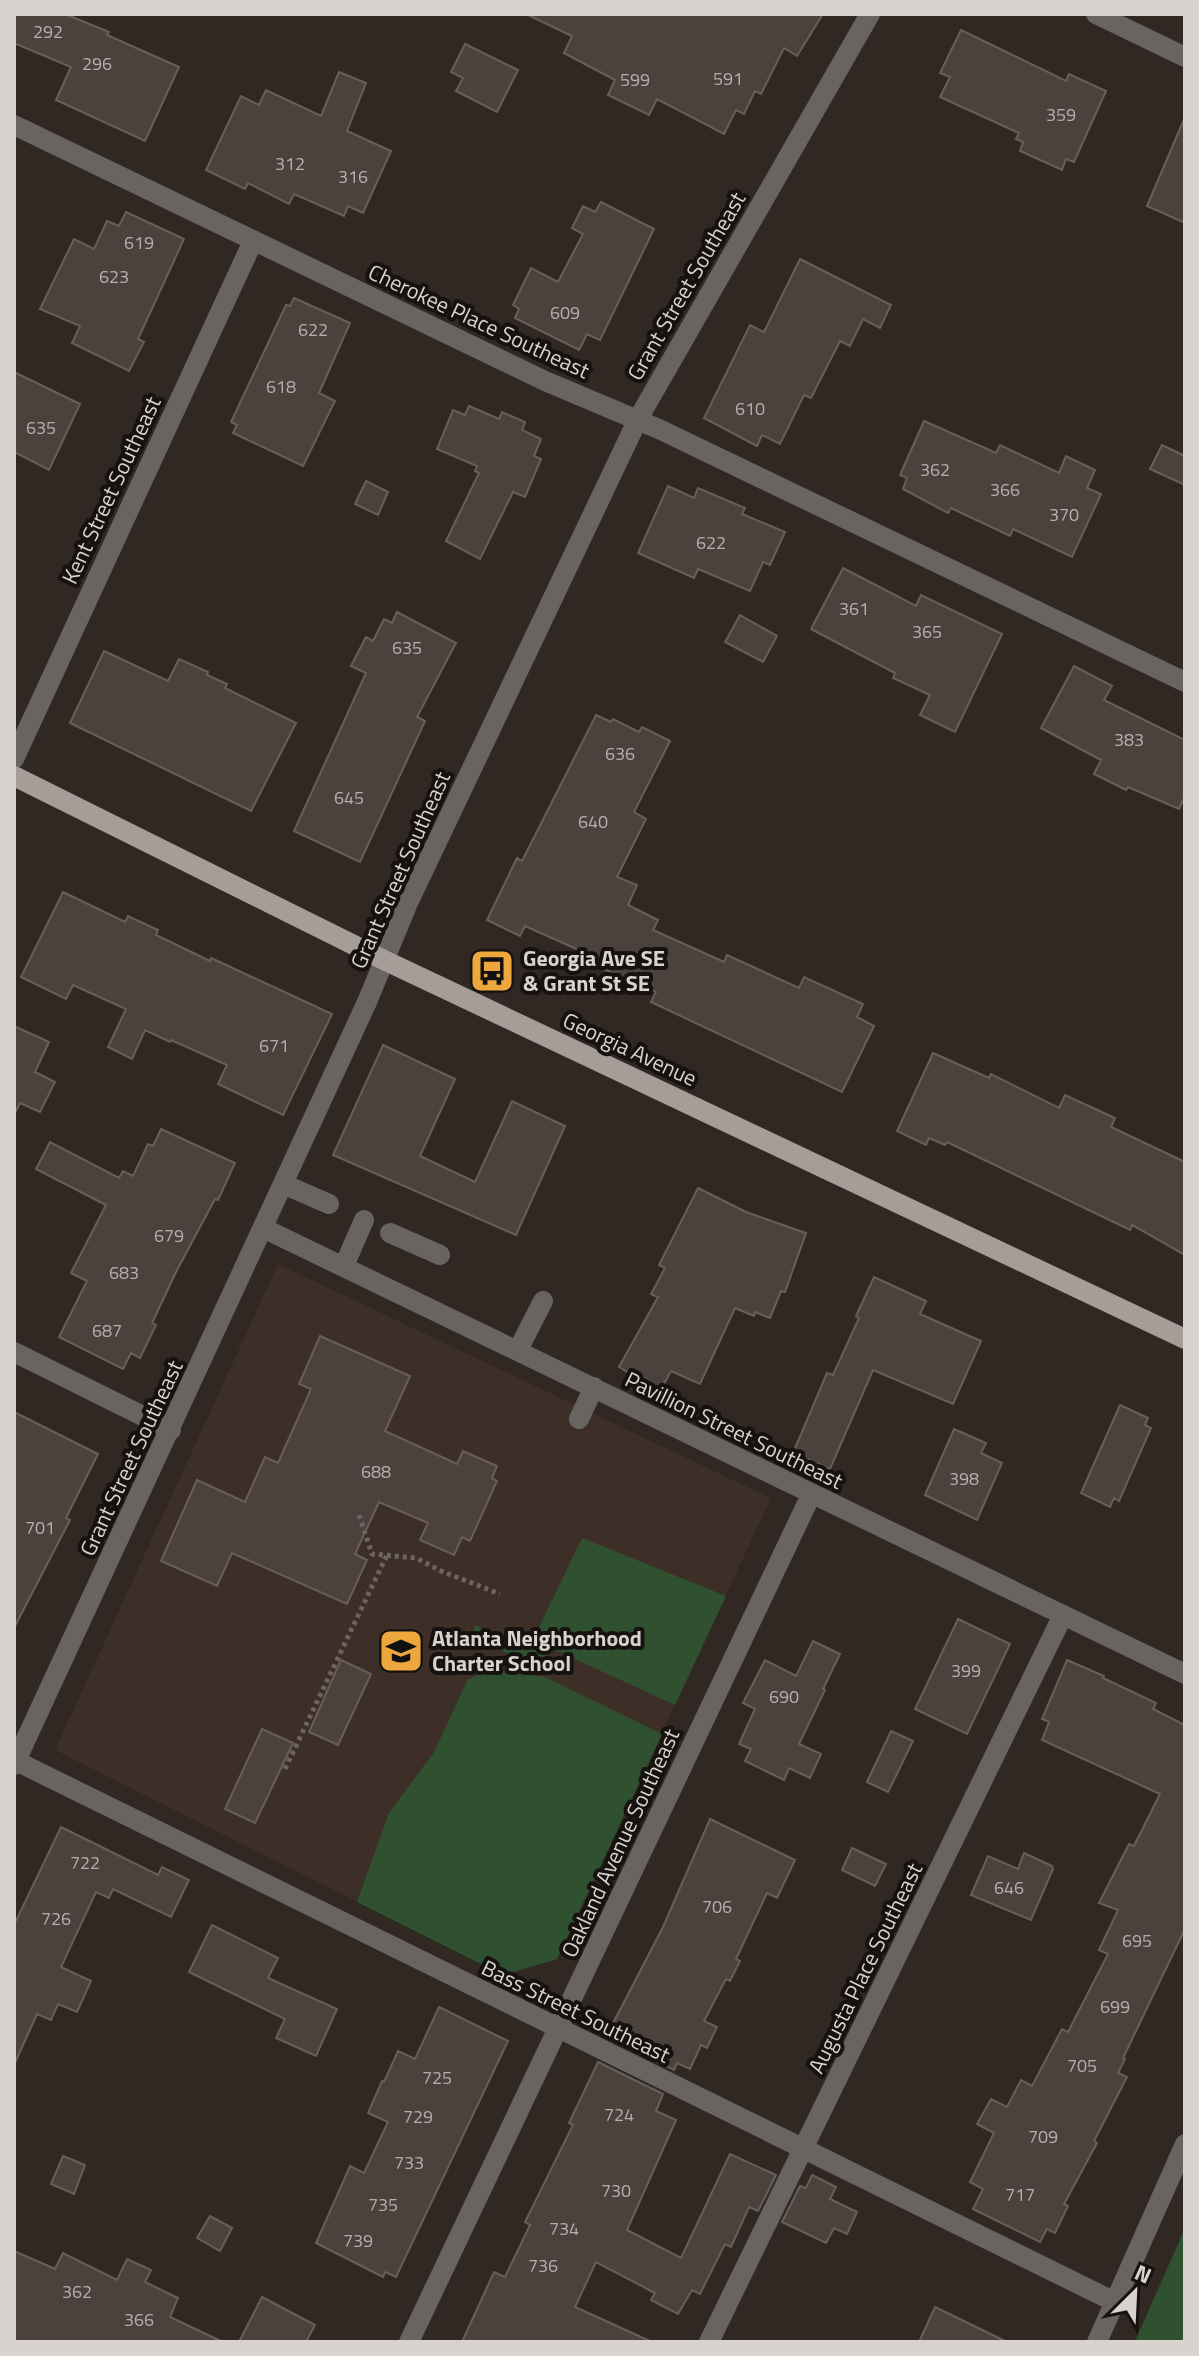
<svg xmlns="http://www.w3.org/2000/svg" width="1199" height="2356" font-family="'Titillium Web',sans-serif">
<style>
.built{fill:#3d2e27}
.green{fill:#30512f}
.building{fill:#4b423d;stroke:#695f5a;stroke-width:2}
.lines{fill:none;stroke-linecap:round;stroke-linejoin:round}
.path{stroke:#6c6460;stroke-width:5;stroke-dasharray:4 4;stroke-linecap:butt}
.minor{stroke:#686462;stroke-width:20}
.major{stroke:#a69c98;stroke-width:20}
.labels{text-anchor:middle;stroke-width:8;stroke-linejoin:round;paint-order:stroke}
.number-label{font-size:18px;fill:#b6afab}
.street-label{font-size:22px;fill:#d9d3d0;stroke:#161210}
.poi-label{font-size:22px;font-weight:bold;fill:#d9d3d0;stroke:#161210;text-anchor:start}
</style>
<rect width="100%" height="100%" fill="#312824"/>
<!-- built -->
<path class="built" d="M 278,1264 L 771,1498 L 557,1959 L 503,1975 L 55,1750 Z"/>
<!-- green -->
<path class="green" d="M 582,1538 L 726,1596 L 675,1705 L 553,1649 L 536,1666 L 473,1638 L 475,1625 L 528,1650 Z
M 492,1669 L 545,1677 L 662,1734 L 557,1959 L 503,1975 L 357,1902 L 389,1813 L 434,1752 L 468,1679 Z
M 1185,2228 L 1185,2342 L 1135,2342 L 1136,2339 Z"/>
<!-- building -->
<path class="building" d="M 14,14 L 65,14 L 109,32 L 107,35 L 179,67 L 145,141 L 56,100 L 71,67 L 14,43 Z
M 526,14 L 823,14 L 797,56 L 784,48 L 761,94 L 755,91 L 744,114 L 736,110 L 724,134 L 657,99 L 649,115 L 608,95 L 615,80 L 564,53 L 572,36 Z
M 961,30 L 1066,81 L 1069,74 L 1106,91 L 1074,162 L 1066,159 L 1062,170 L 1020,151 L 1023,142 L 1016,139 L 1019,133 L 940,97 L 950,77 L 940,73 Z
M 465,44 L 518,70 L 497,112 L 456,91 L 463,78 L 451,72 Z
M 339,72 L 366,83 L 347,131 L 391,151 L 363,213 L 348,206 L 344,216 L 294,194 L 289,204 L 248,183 L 245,189 L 206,170 L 241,96 L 259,105 L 266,90 L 321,116 Z
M 1185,117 L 1185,223 L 1147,206 Z
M 601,202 L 654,229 L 600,340 L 587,334 L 579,350 L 515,318 L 519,309 L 513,305 L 531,268 L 558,282 L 583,234 L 572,228 L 583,206 L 595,212 Z
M 126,212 L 184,239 L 138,339 L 144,342 L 129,371 L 72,343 L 80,326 L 40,309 L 74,239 L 94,249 L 107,221 L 119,226 Z
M 800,259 L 891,305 L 880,328 L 863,319 L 850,346 L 840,341 L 811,398 L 804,395 L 780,444 L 762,435 L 757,446 L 704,418 L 750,325 L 764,332 Z
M 294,298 L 350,323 L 319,393 L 335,401 L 303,466 L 233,433 L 237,425 L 231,422 L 286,305 L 290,306 Z
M 14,372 L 80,404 L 49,470 L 14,452 Z
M 469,406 L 499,419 L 502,412 L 525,422 L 522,430 L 541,439 L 534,456 L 541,459 L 525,497 L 513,492 L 480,559 L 446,541 L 479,473 L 475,471 L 477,466 L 437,449 L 453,410 L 465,415 Z
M 924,421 L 996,453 L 1000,445 L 1059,473 L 1066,456 L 1095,470 L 1087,488 L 1101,494 L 1072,557 L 1013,529 L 1010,536 L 951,508 L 948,513 L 903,489 L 907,478 L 900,475 Z
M 1162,445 L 1185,456 L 1185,485 L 1150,469 Z
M 366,481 L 388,492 L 378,515 L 355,504 Z
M 668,486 L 694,498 L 698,488 L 745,508 L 742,514 L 785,532 L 770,565 L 763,562 L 750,591 L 698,569 L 694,578 L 638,553 Z
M 843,568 L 916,606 L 921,595 L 1002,634 L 955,732 L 920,715 L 930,695 L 893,678 L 895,673 L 811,629 Z
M 397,612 L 456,643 L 417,717 L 425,721 L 360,862 L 294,831 L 366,673 L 351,666 L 366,637 L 373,641 L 384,619 L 392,623 Z
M 740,615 L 777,636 L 763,662 L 725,642 Z
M 104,651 L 168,681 L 179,659 L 208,672 L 207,675 L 227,684 L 225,688 L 296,723 L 251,811 L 70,723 Z
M 1074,666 L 1112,686 L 1104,700 L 1185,740 L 1185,796 L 1179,809 L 1128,787 L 1126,790 L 1094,774 L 1101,760 L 1041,728 Z
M 596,715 L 611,722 L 613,719 L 639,732 L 642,727 L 670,741 L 634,812 L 646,819 L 617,877 L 637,885 L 628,905 L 658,920 L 653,930 L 724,962 L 727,955 L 799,988 L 804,977 L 863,1004 L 857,1017 L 874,1026 L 842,1092 L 651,1002 L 656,992 L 594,965 L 597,958 L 525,926 L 520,936 L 487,920 L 517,858 L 522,861 Z
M 63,892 L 125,922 L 128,916 L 158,930 L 156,935 L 210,961 L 211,958 L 332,1014 L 283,1115 L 218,1084 L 227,1065 L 171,1040 L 170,1042 L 145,1030 L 132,1059 L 108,1047 L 126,1009 L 73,985 L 66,999 L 21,977 Z
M 14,1026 L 49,1042 L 35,1072 L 55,1082 L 40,1112 L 20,1103 L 14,1115 Z
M 383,1045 L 455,1079 L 420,1156 L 475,1182 L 512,1101 L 565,1126 L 516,1235 L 333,1155 Z
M 933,1053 L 989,1078 L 991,1074 L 1059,1108 L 1065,1095 L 1115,1118 L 1111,1127 L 1185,1162 L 1185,1255 L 1132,1225 L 1130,1230 L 947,1142 L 945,1145 L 929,1138 L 926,1145 L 897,1131 Z
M 161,1129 L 235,1163 L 218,1200 L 215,1199 L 176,1272 L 152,1323 L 156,1325 L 140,1358 L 131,1353 L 123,1369 L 59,1337 L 87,1281 L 71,1273 L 106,1205 L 36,1169 L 50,1142 L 119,1178 L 123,1171 L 133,1176 L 148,1144 L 153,1146 Z
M 698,1188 L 746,1212 L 806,1233 L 785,1292 L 781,1291 L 770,1318 L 755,1312 L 754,1316 L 735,1308 L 700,1384 L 671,1371 L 660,1391 L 619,1367 L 658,1297 L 651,1294 L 665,1268 L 659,1265 Z
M 874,1277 L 926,1301 L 920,1314 L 981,1341 L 953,1404 L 873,1370 L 830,1469 L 793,1453 L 827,1373 L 833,1375 L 859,1318 L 856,1316 Z
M 320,1336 L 410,1376 L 385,1431 L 457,1464 L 463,1451 L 497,1466 L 492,1478 L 497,1481 L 470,1541 L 462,1537 L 454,1555 L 420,1540 L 428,1523 L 379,1502 L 355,1554 L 367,1560 L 347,1604 L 232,1553 L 217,1586 L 161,1561 L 197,1480 L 245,1502 L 265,1457 L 278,1463 L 311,1389 L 299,1384 Z
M 1120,1405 L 1148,1418 L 1145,1425 L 1151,1428 L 1119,1501 L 1114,1498 L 1110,1507 L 1081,1493 Z
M 14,1412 L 98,1454 L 66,1518 L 70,1520 L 14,1628 Z
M 954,1429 L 986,1443 L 981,1453 L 1002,1463 L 977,1520 L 925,1495 Z
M 958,1619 L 1010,1644 L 967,1734 L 915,1709 Z
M 813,1641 L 840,1654 L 823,1689 L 825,1690 L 799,1744 L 821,1754 L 810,1778 L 789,1768 L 784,1780 L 745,1761 L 751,1749 L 739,1744 L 755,1709 L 743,1703 L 765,1660 L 796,1676 Z
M 341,1660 L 371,1674 L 338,1745 L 309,1732 Z
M 1067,1660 L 1104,1676 L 1103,1678 L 1156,1703 L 1153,1709 L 1185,1725 L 1185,1929 L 1123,2058 L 1125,2059 L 1118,2073 L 1127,2077 L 1094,2141 L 1097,2143 L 1064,2204 L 1068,2206 L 1055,2233 L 1047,2229 L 1040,2242 L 973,2209 L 983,2189 L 970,2182 L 994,2133 L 977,2124 L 991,2099 L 1007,2107 L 1021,2080 L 1032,2086 L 1062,2029 L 1068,2032 L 1108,1954 L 1099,1950 L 1118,1910 L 1099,1903 L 1129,1844 L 1134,1846 L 1160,1794 L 1042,1740 L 1049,1722 L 1042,1719 Z
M 262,1729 L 293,1743 L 255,1823 L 225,1809 Z
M 891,1731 L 913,1741 L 888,1792 L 867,1782 Z
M 710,1819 L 795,1860 L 777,1898 L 767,1893 L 736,1959 L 740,1961 L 730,1981 L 726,1979 L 704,2021 L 717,2027 L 707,2048 L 701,2045 L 690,2069 L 677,2063 L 674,2070 L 609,2038 L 612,2032 L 609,2031 L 663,1927 Z
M 61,1827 L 158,1875 L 162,1867 L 189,1880 L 171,1917 L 113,1889 L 109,1898 L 96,1892 L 61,1967 L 91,1981 L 77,2012 L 58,2004 L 51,2020 L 37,2014 L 14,2065 L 14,1925 Z
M 852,1848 L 886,1864 L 875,1886 L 842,1870 Z
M 1024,1853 L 1052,1866 L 1053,1869 L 1031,1920 L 971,1895 L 988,1856 L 1018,1869 Z
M 212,1925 L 278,1958 L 268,1978 L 337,2009 L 316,2056 L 276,2038 L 285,2019 L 189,1972 Z
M 439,2007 L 508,2041 L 396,2277 L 385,2272 L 383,2277 L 316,2243 L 350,2166 L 364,2173 L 388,2122 L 368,2113 L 382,2081 L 384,2082 L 398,2051 L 415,2059 Z
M 598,2062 L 663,2094 L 656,2111 L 676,2120 L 627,2230 L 681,2258 L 730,2154 L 776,2175 L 758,2211 L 749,2207 L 731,2247 L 725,2244 L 700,2294 L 692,2290 L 678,2314 L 651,2300 L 655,2293 L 596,2262 L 575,2307 L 652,2342 L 462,2342 L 494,2272 L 505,2277 L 530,2225 L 525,2222 L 573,2125 L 569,2123 Z
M 63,2156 L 85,2165 L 74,2194 L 51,2184 Z
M 812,2175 L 836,2187 L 830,2199 L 857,2212 L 847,2234 L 834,2228 L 826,2243 L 782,2222 L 800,2186 L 806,2188 Z
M 210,2216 L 232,2228 L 220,2251 L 197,2238 Z
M 14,2251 L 55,2269 L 63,2253 L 117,2280 L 127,2259 L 151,2270 L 145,2282 L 178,2298 L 170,2317 L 223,2342 L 14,2342 Z
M 262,2297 L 315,2325 L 306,2342 L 239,2342 Z
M 935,2307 L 1007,2342 L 919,2342 Z"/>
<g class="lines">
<!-- path -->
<path class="path" d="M 359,1515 L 372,1554 L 416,1558 L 441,1571 L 500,1594
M 285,1769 L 387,1555"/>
<!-- minor -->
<path class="minor" d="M 1096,14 L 1185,57
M 14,125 L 545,381 L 661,430 L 1185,682
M 14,759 L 253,241
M 283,1184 L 329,1204
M 263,1228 L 1185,1674
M 390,1233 L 440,1255
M 344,1266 L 364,1220
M 518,1350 L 543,1301
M 14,1352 L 171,1430
M 579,1419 L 594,1387
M 16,1761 L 1115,2302
M 14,1765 L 367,1002 L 408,903 L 638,419 L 870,14
M 409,2342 L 811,1495
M 709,2342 L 1063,1615
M 1097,2342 L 1185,2144"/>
<!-- major -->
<path class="major" d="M 14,776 L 386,961 L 1185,1339"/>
</g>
<!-- icons -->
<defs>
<g id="bus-square" transform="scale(2.3)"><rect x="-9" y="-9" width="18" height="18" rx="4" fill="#eea73d" stroke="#161210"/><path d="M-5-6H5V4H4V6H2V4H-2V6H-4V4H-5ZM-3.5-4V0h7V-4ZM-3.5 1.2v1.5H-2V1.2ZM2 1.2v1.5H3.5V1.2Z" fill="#111"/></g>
<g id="school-square" transform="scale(2.3)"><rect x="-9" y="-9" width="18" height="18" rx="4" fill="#eea73d" stroke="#161210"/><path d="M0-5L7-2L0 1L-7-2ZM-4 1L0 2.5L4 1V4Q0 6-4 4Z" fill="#111"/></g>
</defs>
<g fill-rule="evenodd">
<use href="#bus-square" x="492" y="971"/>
<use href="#school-square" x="401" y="1651"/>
</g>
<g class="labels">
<!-- number labels -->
<g class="number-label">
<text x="48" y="38">292</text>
<text x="97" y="70">296</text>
<text x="728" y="85">591</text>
<text x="635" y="86">599</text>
<text x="1061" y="121">359</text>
<text x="290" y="170">312</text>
<text x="353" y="183">316</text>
<text x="139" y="249">619</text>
<text x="114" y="283">623</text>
<text x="565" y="319">609</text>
<text x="313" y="336">622</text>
<text x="281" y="393">618</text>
<text x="750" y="415">610</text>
<text x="41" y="434">635</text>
<text x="935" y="476">362</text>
<text x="1005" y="496">366</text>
<text x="1064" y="521">370</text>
<text x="711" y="549">622</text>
<text x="854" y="615">361</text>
<text x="927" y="638">365</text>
<text x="407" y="654">635</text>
<text x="1129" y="746">383</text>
<text x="620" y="760">636</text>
<text x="349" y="804">645</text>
<text x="593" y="828">640</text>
<text x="274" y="1052">671</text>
<text x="169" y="1242">679</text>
<text x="124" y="1279">683</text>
<text x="107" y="1337">687</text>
<text x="376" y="1478">688</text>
<text x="964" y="1485">398</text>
<text x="40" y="1534">701</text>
<text x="966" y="1677">399</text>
<text x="784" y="1703">690</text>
<text x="85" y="1869">722</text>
<text x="1009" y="1894">646</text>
<text x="717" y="1913">706</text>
<text x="56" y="1925">726</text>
<text x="1137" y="1947">695</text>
<text x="1115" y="2013">699</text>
<text x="1082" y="2072">705</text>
<text x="437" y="2084">725</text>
<text x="619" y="2121">724</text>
<text x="418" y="2123">729</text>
<text x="1043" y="2143">709</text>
<text x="409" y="2169">733</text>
<text x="616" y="2197">730</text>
<text x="1020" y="2201">717</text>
<text x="383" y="2211">735</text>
<text x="564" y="2235">734</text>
<text x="358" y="2247">739</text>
<text x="543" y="2272">736</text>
<text x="77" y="2298">362</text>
<text x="139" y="2326">366</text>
</g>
<!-- street labels -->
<g class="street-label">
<text transform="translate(686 286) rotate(-60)" y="8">Grant Street Southeast</text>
<text transform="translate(479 321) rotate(25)" y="8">Cherokee Place Southeast</text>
<text transform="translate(111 490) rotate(-65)" y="8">Kent Street Southeast</text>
<text transform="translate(400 870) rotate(-66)" y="8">Grant Street Southeast</text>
<text transform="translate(630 1049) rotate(25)" y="8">Georgia Avenue</text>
<text transform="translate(734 1430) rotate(26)" y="8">Pavillion Street Southeast</text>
<text transform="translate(131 1458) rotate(-65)" y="8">Grant Street Southeast</text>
<text transform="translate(620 1843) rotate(-65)" y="8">Oakland Avenue Southeast</text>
<text transform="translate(865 1968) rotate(-64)" y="8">Augusta Place Southeast</text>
<text transform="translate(576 2011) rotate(26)" y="8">Bass Street Southeast</text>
</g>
<!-- poi labels -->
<g class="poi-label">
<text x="523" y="966">Georgia Ave SE<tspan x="523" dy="25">&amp; Grant St SE</tspan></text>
<text x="432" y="1646">Atlanta Neighborhood<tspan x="432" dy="25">Charter School</tspan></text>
</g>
</g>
<!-- border -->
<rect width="1199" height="2356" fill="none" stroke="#d9d3d0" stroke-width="32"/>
<!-- north arrow -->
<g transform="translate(1135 2292) rotate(24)" stroke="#161210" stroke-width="6" paint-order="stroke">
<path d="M0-6L14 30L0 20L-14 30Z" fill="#d9d3d0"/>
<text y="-12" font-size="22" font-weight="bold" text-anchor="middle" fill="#d9d3d0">N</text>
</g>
</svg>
